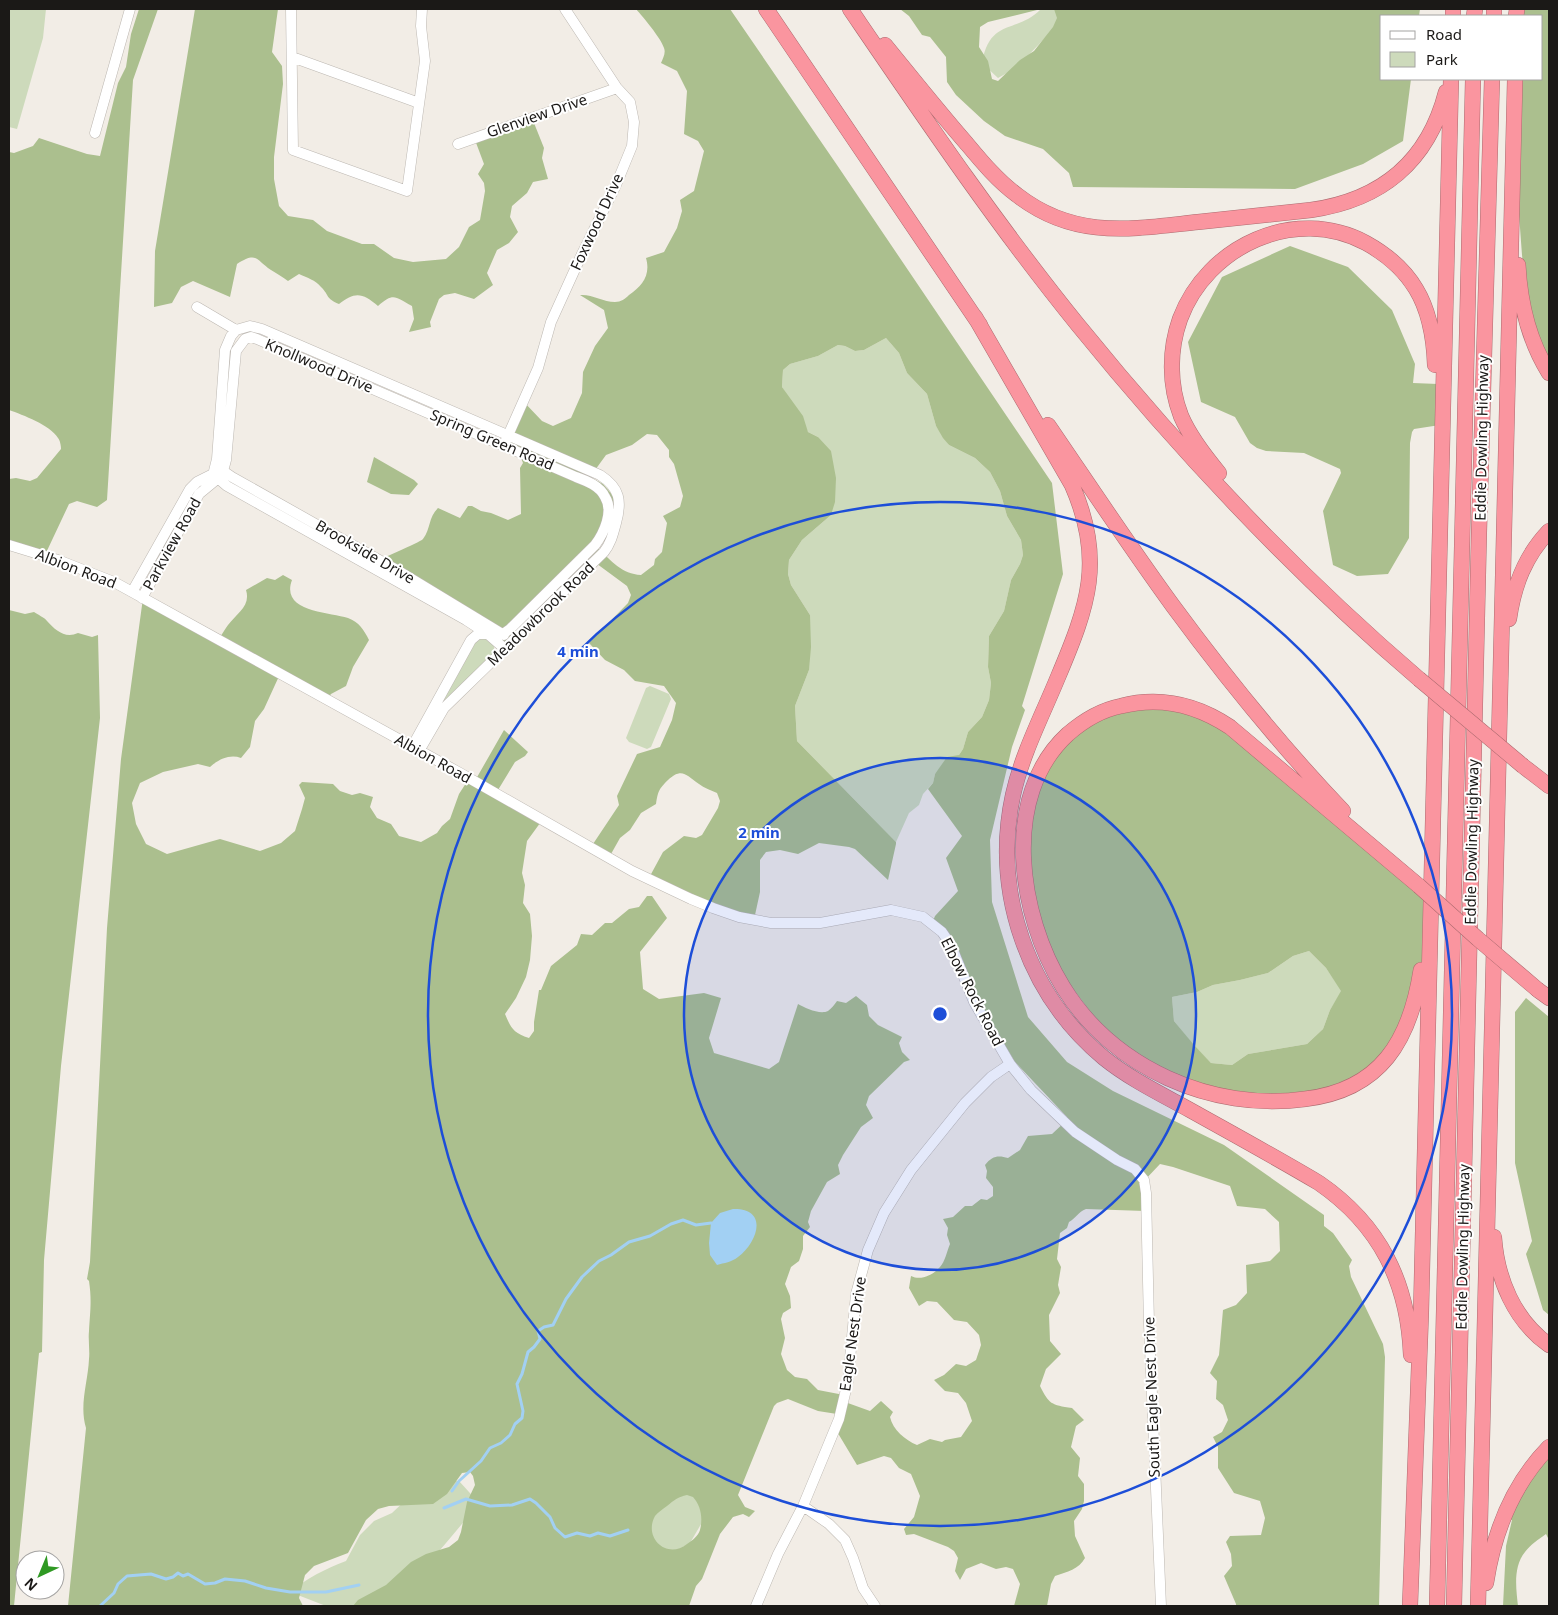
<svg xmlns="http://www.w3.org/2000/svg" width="1558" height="1615" font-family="'Noto Sans',sans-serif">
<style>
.green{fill:#cddabb}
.forest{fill:#abbf8e;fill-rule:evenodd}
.water{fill:#a2d0f3}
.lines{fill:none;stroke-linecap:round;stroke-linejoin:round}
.stream{stroke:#a2d0f3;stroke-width:3}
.minor-casing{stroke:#bdb8b2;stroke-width:11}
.highway-casing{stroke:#ac6a6f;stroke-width:16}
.minor{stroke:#fff;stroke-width:10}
.highway{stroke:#fa959f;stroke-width:15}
.highway-bridge-casing{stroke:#ac6a6f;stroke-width:16;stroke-linecap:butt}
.highway-bridge{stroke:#fa959f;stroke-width:15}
.ring{fill:none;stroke:#1d4ed8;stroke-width:2.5}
.labels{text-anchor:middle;stroke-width:4;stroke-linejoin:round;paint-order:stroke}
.street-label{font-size:15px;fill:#1b1917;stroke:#fff}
.centre{fill:#1d4ed8;stroke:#fff;stroke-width:2.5}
.ring-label{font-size:15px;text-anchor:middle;font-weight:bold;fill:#1d4ed8;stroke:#fff;stroke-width:4;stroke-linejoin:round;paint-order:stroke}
</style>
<rect width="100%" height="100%" fill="#f2ede6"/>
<!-- green -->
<path class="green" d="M 9,9 L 46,9 L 43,38 L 17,129 L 9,127 Z
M 1041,9 L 1073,9 L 1016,68 L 998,78 L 982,63 C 990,17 1017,34 1041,9 Z
M 886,338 L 899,353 L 907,373 L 927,394 L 936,426 L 949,445 L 975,458 L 990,472 L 1000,491 L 1007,516 L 1021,540 L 1023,555 L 1020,564 L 1011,580 L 1004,611 L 989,636 L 988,667 L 991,683 L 989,700 L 982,717 L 968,732 L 963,749 L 959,755 L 935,774 L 933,783 L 923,794 L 919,805 L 909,813 L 896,842 L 797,741 L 795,706 L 809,670 L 810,615 L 791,585 L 788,574 L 789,560 L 802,540 L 831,515 L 818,437 L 808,432 L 782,387 L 783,370 L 790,364 L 818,356 L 838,345 L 845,346 L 855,351 L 864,350 Z
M 482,635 C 491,641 497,644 493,655 L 497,657 L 428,716 L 471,640 Z
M 650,686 L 669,694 L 671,699 L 651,747 L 647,749 L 629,742 L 626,738 L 646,688 Z
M 1309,951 L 1326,968 L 1342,991 L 1330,1010 L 1323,1029 L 1307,1044 L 1248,1054 L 1232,1065 L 1211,1063 L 1194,1046 L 1174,1021 L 1172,997 L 1197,992 L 1213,985 L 1240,980 L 1268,973 L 1293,956 Z
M 694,1478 L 704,1519 L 690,1543 L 669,1555 L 655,1550 L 647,1516 Z
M 444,1481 L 459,1481 L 479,1503 C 450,1539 420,1575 386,1606 L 326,1606 L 290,1592 C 307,1578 325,1569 346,1561 L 360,1535 L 374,1521 L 392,1513 L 409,1497 Z"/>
<!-- forest -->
<path class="forest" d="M 139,9 L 158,9 L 133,80 L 107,500 L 97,507 L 77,501 L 69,504 L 45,555 L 9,545 L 10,516 L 9,479 L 16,478 L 30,481 L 37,478 L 61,449 C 61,446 60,440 58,438 C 50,425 23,415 9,410 L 9,152 L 14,153 L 33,146 L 39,138 L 87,154 L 100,156 L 118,83 L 126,67 L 131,34 Z
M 195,9 L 278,9 L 272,52 L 282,66 L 283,84 L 274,157 L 274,179 L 279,206 L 288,216 L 313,220 L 327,231 L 362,244 L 374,244 L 394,258 L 413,262 L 446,259 L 459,247 L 469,227 L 480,220 L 485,191 L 484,183 L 478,174 L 484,164 L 475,140 L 532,118 L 544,148 L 542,158 L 548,179 L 533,182 L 527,193 L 512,206 L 510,217 L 518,232 L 509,243 L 497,250 L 487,273 L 493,285 L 474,299 L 455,293 L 444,295 L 439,299 L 430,322 L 431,327 L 409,332 L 414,319 L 412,306 C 395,297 394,292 378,306 C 363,293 355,291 339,304 C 325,298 330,296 321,287 C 315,280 308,278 299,274 L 288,281 C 283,277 277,274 271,270 C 256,260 257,251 237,264 L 230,297 L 193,281 L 181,287 L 172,303 L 154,307 L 155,251 Z
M 636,9 L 730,9 L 837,165 L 1052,483 L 1063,574 L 1022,706 L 1025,710 L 1012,747 L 990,840 L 992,902 L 1028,1017 L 1067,1062 L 1113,1091 L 1224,1145 L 1324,1215 L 1324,1226 L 1333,1233 L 1352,1260 L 1349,1266 L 1351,1277 L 1383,1344 L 1385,1357 L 1379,1606 L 1236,1606 L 1236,1604 L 1224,1576 L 1232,1566 L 1231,1554 L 1226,1542 L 1230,1536 L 1261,1535 L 1265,1518 L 1260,1501 L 1234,1493 L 1218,1468 L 1218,1447 L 1213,1437 L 1222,1432 L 1228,1420 L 1223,1405 L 1216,1399 L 1217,1381 L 1210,1373 L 1219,1355 L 1223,1310 L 1236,1305 L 1247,1293 L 1246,1265 L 1270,1261 L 1280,1251 L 1279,1222 L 1265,1209 L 1237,1206 L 1230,1186 L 1173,1167 L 1160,1164 L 1143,1182 L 1145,1211 L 1086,1209 C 1078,1212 1076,1218 1069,1222 L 1067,1228 L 1060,1233 L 1057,1259 L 1061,1267 L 1058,1285 L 1060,1293 L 1049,1315 L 1050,1341 L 1061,1354 L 1046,1369 L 1040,1386 C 1049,1404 1051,1405 1072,1408 L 1084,1420 L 1076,1426 L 1071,1447 L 1080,1458 L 1078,1476 L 1084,1484 L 1084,1501 L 1082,1509 L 1074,1521 L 1075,1536 L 1085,1558 C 1079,1569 1067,1572 1055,1576 L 1051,1584 L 1047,1606 L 1014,1606 L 1020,1584 L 1013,1569 L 1006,1567 L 996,1569 L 981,1563 L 966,1569 L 960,1580 L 955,1571 L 958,1558 L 954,1551 L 948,1547 L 914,1534 L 906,1535 L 904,1529 L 914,1517 L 920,1496 L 911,1474 L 899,1468 L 891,1458 L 884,1456 L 857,1465 L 836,1430 L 837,1414 L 818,1411 L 788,1399 L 777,1403 L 774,1406 L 738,1495 L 745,1507 L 755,1511 L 749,1517 L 743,1514 L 733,1517 L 720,1534 L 702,1579 L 696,1586 L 689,1606 L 353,1606 L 358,1600 L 386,1585 L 411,1562 L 426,1554 L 449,1547 L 458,1540 L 461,1532 L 467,1502 L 475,1485 L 473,1476 L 470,1472 L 462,1473 L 447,1494 L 433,1504 L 389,1506 L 378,1509 L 366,1520 L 348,1553 L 314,1566 L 305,1575 L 299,1598 L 303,1606 L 68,1606 L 86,1428 C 79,1405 88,1382 89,1359 C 90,1350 88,1340 89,1331 C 90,1312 92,1301 89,1281 L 87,1279 L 90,1262 L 107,928 L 121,759 L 143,598 L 219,639 C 222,634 225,629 228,625 C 237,613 251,606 246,590 L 267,578 L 275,580 L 283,575 L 292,580 C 280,612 329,612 348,618 C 359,622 364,630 369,640 L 353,667 L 346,686 L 331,694 L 328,698 L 280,674 L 264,709 L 255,721 L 250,747 L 241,758 C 230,754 219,759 210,767 L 198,764 L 163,772 L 140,783 L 132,803 L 136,824 L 146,844 L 167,854 L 220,839 L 260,851 L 281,843 L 295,831 L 302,809 L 305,798 L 299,785 L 302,782 L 333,784 L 340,791 L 352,795 L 360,793 L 373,797 L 370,807 L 377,818 L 391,824 L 399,836 L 421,842 L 437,833 L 442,826 L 450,819 L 459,794 L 470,777 L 476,779 L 504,730 L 528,752 L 525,756 L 515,762 L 498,790 L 543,819 L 527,841 L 522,873 L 525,885 L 523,903 L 530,914 L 532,936 L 530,960 L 526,977 L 516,998 L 505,1014 C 511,1028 513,1033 529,1038 L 534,1031 L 534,1022 L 539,990 L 541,990 L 551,966 L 577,945 L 581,934 L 592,935 L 605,923 L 612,923 L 629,909 L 639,907 L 647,896 L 652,896 L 667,918 L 640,952 L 643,989 L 659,999 L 704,993 L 721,998 L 709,1038 L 714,1053 L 769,1069 L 779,1062 L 798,1004 C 805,1008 820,1015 828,1011 C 831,1009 835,1004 837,1001 L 846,1003 L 856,996 L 867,1005 L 869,1016 L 878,1025 L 902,1037 L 899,1043 L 902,1052 L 910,1060 L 904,1062 L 869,1096 L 866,1105 L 873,1118 L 861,1127 L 843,1155 L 838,1165 L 840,1174 L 827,1182 L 811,1211 L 808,1222 L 810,1227 L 803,1236 L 803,1249 L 799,1261 L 791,1267 L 785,1284 L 790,1296 L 791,1308 L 783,1313 L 781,1319 L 785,1338 L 781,1354 L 787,1370 L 795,1377 L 807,1379 L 818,1390 L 844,1395 L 845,1402 L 870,1411 L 881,1401 L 893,1412 L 890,1417 C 893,1430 905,1440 917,1445 L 930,1439 L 942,1442 L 945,1440 L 961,1437 L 972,1421 L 966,1403 L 958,1393 L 945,1391 L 934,1380 L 944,1375 L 956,1364 L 966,1366 L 976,1360 L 981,1345 L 979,1335 L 967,1322 L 954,1320 L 937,1302 L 927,1301 L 919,1306 L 909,1288 L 911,1276 C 921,1281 933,1275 940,1267 C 945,1262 947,1251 950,1244 L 947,1235 L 948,1228 L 943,1219 L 953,1217 L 965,1206 L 972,1206 L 981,1199 L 987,1200 L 993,1196 L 993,1187 L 986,1178 L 987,1171 L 985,1165 C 992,1156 998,1155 1008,1158 L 1020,1150 L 1028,1136 L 1052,1134 L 1067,1120 L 1067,1117 L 1015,1062 L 981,1005 L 963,961 L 954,943 L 933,921 L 935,916 L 958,891 L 946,858 L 962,836 L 928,789 L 933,783 L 935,774 L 947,757 L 959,755 L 963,749 L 968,732 L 982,717 L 989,700 L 991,683 L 988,667 L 989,636 L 1004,611 L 1011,580 L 1020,564 L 1023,555 L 1021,540 L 1007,516 L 1000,491 L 990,472 L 975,458 L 949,445 L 943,438 L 936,426 L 927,394 L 907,373 L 899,353 L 886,338 L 864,350 L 855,351 L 845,346 L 838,345 L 818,356 L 790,364 L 783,370 L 782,387 L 803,416 L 808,432 L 818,437 L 831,451 L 836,478 L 835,502 L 831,515 L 802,540 L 789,560 L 788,574 L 791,585 L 810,615 L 811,647 L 809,670 L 795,706 L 797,741 L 896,842 L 896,844 L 888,880 L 855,849 L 849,847 L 819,843 L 798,854 L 780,850 L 766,852 L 760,860 L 760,892 L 755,915 L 732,912 L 650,876 L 663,852 L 684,836 L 696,838 L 702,835 L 718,808 L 720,801 L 717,793 C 711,790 704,788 699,784 C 686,775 682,767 668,780 C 659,789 658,791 656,804 L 641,813 L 630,830 L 620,838 L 611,854 L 593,844 L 619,805 L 617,796 L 637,754 L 660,747 L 672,720 L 676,703 L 664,686 L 635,681 L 624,670 L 605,660 L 589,643 L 628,603 L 631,595 L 627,586 L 589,558 L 511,643 L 508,644 L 369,564 C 378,560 419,543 423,539 C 431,528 428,518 438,508 L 460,518 L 468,506 L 472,506 L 481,511 L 491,513 L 508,520 L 521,514 L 520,468 L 523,463 L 519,453 L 503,442 L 523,401 L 542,421 L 553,426 L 571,418 L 582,393 L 583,372 L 595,346 L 608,328 L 604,310 L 580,295 C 592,294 603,302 615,302 C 621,302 625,299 629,295 C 642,286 651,275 646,258 L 664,252 L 677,228 L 682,211 L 680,200 L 694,191 L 704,151 L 698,141 L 684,134 L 687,91 L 677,71 L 661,63 C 663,58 666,53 664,48 C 661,38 643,17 636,9 ZM 647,434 L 657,435 L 669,450 L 669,457 L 674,464 L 683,496 L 680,507 L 663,516 L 667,523 L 662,552 L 655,559 L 654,565 L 641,575 C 622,574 611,561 598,548 L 610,525 L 615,498 L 603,484 L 590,477 L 606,455 L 632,445 ZM 687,1495 L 693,1497 C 701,1506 703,1518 700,1530 C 698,1536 693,1540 687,1544 C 667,1560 643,1538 655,1516 C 658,1512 663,1509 667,1506 C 674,1500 678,1497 687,1495 Z
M 900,9 L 1041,9 L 988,22 L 980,27 L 979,47 L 988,61 L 992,79 L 998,81 L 1020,60 L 1034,51 L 1053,27 L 1057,18 L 1054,9 L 1420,9 L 1419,16 L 1382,16 L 1382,79 L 1411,79 L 1403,141 L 1363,164 L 1295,189 L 1073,187 L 1069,173 L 1043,149 L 1005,136 L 984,121 L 956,95 L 947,82 L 946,57 L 930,37 L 922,35 L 909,16 Z
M 1518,9 L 1549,9 L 1549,366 L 1529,322 L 1522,255 L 1517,187 L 1516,79 L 1542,79 L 1542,16 L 1518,16 Z
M 1290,246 L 1348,267 L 1392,310 L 1415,364 L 1413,383 L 1438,384 L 1440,425 L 1414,429 L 1412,432 L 1410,443 L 1409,538 L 1388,574 L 1357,576 L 1333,565 L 1323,511 L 1341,473 L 1340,469 L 1304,453 L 1266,451 L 1257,448 L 1250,443 L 1235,417 L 1201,402 L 1188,342 L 1222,277 Z
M 374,457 L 414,480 L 418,484 L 409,495 L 391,494 L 367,482 Z
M 9,610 L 25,614 L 34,612 C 38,615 44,617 47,621 C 55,630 65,639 78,633 L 92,637 L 98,635 L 100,718 L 61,1066 L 44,1260 L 42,1352 L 39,1353 L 14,1606 L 9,1606 Z
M 1107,705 L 1215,713 L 1431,901 L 1422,972 L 1401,1036 L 1365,1074 L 1319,1095 L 1251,1096 L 1192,1082 L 1131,1052 L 1101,1026 L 1047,954 L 1025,856 L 1030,797 L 1072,728 ZM 1309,951 L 1326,968 L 1341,991 L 1330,1010 L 1323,1029 L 1307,1044 L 1248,1054 L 1232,1065 L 1211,1063 L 1194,1045 L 1174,1021 L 1172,997 L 1197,992 L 1213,985 L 1240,980 L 1268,973 L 1293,956 Z
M 1526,998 L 1549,1017 L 1549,1315 L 1543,1310 L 1526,1254 L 1532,1241 L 1515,1163 L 1515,1012 Z
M 1549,1446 L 1549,1540 L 1546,1534 C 1539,1539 1530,1545 1525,1552 C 1513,1567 1516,1588 1518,1606 L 1503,1606 L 1506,1546 L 1512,1520 L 1506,1517 Z"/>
<!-- water -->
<path class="water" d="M 733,1209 C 769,1208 758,1242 738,1257 C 732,1262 724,1263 717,1265 L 710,1255 L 709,1243 L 711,1223 L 720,1213 Z"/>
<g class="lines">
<!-- stream -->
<path class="stream" d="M 452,1491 L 459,1481 L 481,1461 L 490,1448 L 501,1443 L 510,1435 L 515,1424 L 522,1418 L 523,1411 L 517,1384 L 522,1374 L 528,1352 L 534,1347 L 540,1339 L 538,1331 L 544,1327 L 553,1325 L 566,1299 L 582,1277 L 599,1261 L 611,1255 L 629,1242 L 650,1236 L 671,1224 L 683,1220 L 696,1225 L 711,1223
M 444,1508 L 466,1499 L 490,1506 L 512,1505 L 530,1499 L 536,1503 L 550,1517 L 555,1528 L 565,1537 L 577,1533 L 590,1536 L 598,1533 L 610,1536 L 628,1530
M 100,1606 L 114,1593 L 118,1584 L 127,1576 L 151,1574 L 166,1579 L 173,1577 L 178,1573 L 183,1576 L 188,1574 L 205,1584 L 215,1583 L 225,1579 L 245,1581 L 266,1588 L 290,1592 L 326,1592 L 359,1585"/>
<!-- minor casing -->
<g class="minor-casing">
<path id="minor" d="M 291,9 L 293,150 L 407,191 L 425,61 L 421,26 L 422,9
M 292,57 L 419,103
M 95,133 L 130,9
M 458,144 L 617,88
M 197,307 L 236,330
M 236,330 L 250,326 L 262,329 L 600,475 C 620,488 622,501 616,523 C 613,534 611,543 604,552 L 444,708 L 419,751
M 506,440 L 538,368 L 551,322 L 581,256 L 616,185 L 632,146 L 634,122 L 630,102 L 617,88 L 565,9
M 216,466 L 232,477 L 397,570 L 504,635
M 214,471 L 217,459 L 225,350 L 231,336 L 236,330
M 213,474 L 227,486 L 466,620 L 489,635 L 505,649
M 9,545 L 58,560 L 114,582 L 460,773 L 632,871 L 691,899 L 713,908 L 739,917 L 771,923 L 820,923 L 891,910 L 923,917 L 942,932 L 951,945 L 974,1002 L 1010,1064 L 1031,1090 L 1075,1132 L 1117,1160 L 1135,1169 L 1144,1180 L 1146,1193 L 1149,1324 L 1161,1606
M 132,592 L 190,489 L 197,482 L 213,474
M 142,598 L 199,494 L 222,475 L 226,460 L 236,351 L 245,339 L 251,337 L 257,339 L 576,477 C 587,481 600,486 605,497 C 614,511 604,533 595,545 L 510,629 L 503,634 L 478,634 L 471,640 L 412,747
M 803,1506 L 829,1524 L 845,1540 L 853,1558 L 863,1588 L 875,1606
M 756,1606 L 778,1554 L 803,1506 L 839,1419 L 848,1381 L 856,1294 L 868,1250 L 884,1213 L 911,1170 L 965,1103 L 991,1077 L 1010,1064"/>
</g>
<!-- highway casing -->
<g class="highway-casing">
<path id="highway" d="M 766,9 L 980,325
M 850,9 C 923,116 996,224 1078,325 C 1181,452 1294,572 1419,679
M 1453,16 L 1453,9
M 1474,16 L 1475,9
M 1494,16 L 1494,9
M 1516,16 L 1517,9
M 885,45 C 912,78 939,112 967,144 C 982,162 998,181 1017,195 C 1075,240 1131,229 1198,222 C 1236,218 1274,214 1311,210 C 1381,200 1428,162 1446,92
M 1518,265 C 1520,303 1529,341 1549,373
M 975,317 L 1072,485 C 1105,560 1088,606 1058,677 C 1042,716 1022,754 1013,795 C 992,892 1028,995 1104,1058 C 1130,1079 1161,1094 1190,1110 C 1233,1134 1277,1158 1319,1183 C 1380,1225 1408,1282 1411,1355
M 1048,425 C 1089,485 1130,547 1173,606 C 1226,678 1282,747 1343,811
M 1219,473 C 1204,455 1190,437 1181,416 C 1169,385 1169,350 1180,319 C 1207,246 1295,205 1366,243 C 1386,254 1404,269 1416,289 C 1430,312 1434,338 1435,365
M 1509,619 C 1514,585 1525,556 1549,531
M 1523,766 L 1549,786
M 1419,886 L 1230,727 C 1197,705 1160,696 1121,706 C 1101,710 1083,721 1068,734 C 1000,796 1019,916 1063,987 C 1113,1068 1212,1112 1305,1099 C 1381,1090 1410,1040 1421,970
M 1538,990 L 1549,998
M 1494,1237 C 1497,1279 1514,1320 1549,1345
M 1486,1583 C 1494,1531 1513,1484 1549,1447
M 1410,1606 L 1421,1313 L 1451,79
M 1437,1606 L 1473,79
M 1454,1606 L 1479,533 L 1492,79
M 1478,1606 L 1515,79"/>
</g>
<!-- minor -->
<use href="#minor" class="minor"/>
<!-- highway -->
<use href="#highway" class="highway"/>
<!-- highway-bridge casing -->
<g class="highway-bridge-casing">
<path id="highway-bridge" d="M 1419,679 L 1523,766
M 1419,886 L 1478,939 L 1538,990"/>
</g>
<!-- highway-bridge -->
<use href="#highway-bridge" class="highway-bridge"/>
</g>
<!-- distance rings -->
<circle cx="940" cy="1014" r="256" fill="#1d4ed8" fill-opacity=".12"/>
<g class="ring">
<circle cx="940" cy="1014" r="256"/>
<circle cx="940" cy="1014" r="512"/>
</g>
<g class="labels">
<!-- street labels -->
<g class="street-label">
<text transform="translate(537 116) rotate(-19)" y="5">Glenview Drive</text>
<text transform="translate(597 222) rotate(-65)" y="5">Foxwood Drive</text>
<text transform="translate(319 366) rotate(23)" y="5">Knollwood Drive</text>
<text transform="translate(1482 438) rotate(-89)" y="5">Eddie Dowling Highway</text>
<text transform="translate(492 440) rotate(23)" y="5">Spring Green Road</text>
<text transform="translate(172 544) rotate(-61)" y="5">Parkview Road</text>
<text transform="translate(365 552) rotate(30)" y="5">Brookside Drive</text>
<text transform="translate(76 569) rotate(21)" y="5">Albion Road</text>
<text transform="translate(541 614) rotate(-44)" y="5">Meadowbrook Road</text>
<text transform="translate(433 759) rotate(29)" y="5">Albion Road</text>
<text transform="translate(1472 842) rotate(-89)" y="5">Eddie Dowling Highway</text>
<text transform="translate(972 992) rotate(63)" y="5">Elbow Rock Road</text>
<text transform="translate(1463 1247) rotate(-89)" y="5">Eddie Dowling Highway</text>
<text transform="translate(853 1334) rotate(-82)" y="5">Eagle Nest Drive</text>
<text transform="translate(1152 1397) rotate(-92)" y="5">South Eagle Nest Drive</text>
</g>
</g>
<circle cx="940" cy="1014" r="8" class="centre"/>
<g class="ring-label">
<text x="578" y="657">4 min</text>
<text x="759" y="838">2 min</text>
</g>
<!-- border -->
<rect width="1558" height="1615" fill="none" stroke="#1b1917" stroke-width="20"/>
<!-- legend -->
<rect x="1380" y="15" width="162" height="65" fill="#ffffff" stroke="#a4a3a2"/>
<rect x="1390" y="31" width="25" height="8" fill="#ffffff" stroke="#a4a3a2"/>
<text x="1426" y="40" font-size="15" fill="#1b1917">Road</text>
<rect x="1390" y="52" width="25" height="15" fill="#cddabb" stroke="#a4a3a2"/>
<text x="1426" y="65" font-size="15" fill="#1b1917">Park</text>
<!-- north arrow -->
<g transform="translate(40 1575) rotate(224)"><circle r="24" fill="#ffffff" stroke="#a4a3a2"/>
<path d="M0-4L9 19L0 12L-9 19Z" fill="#2f9923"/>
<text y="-8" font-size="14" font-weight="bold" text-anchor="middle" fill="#1b1917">N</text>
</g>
</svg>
